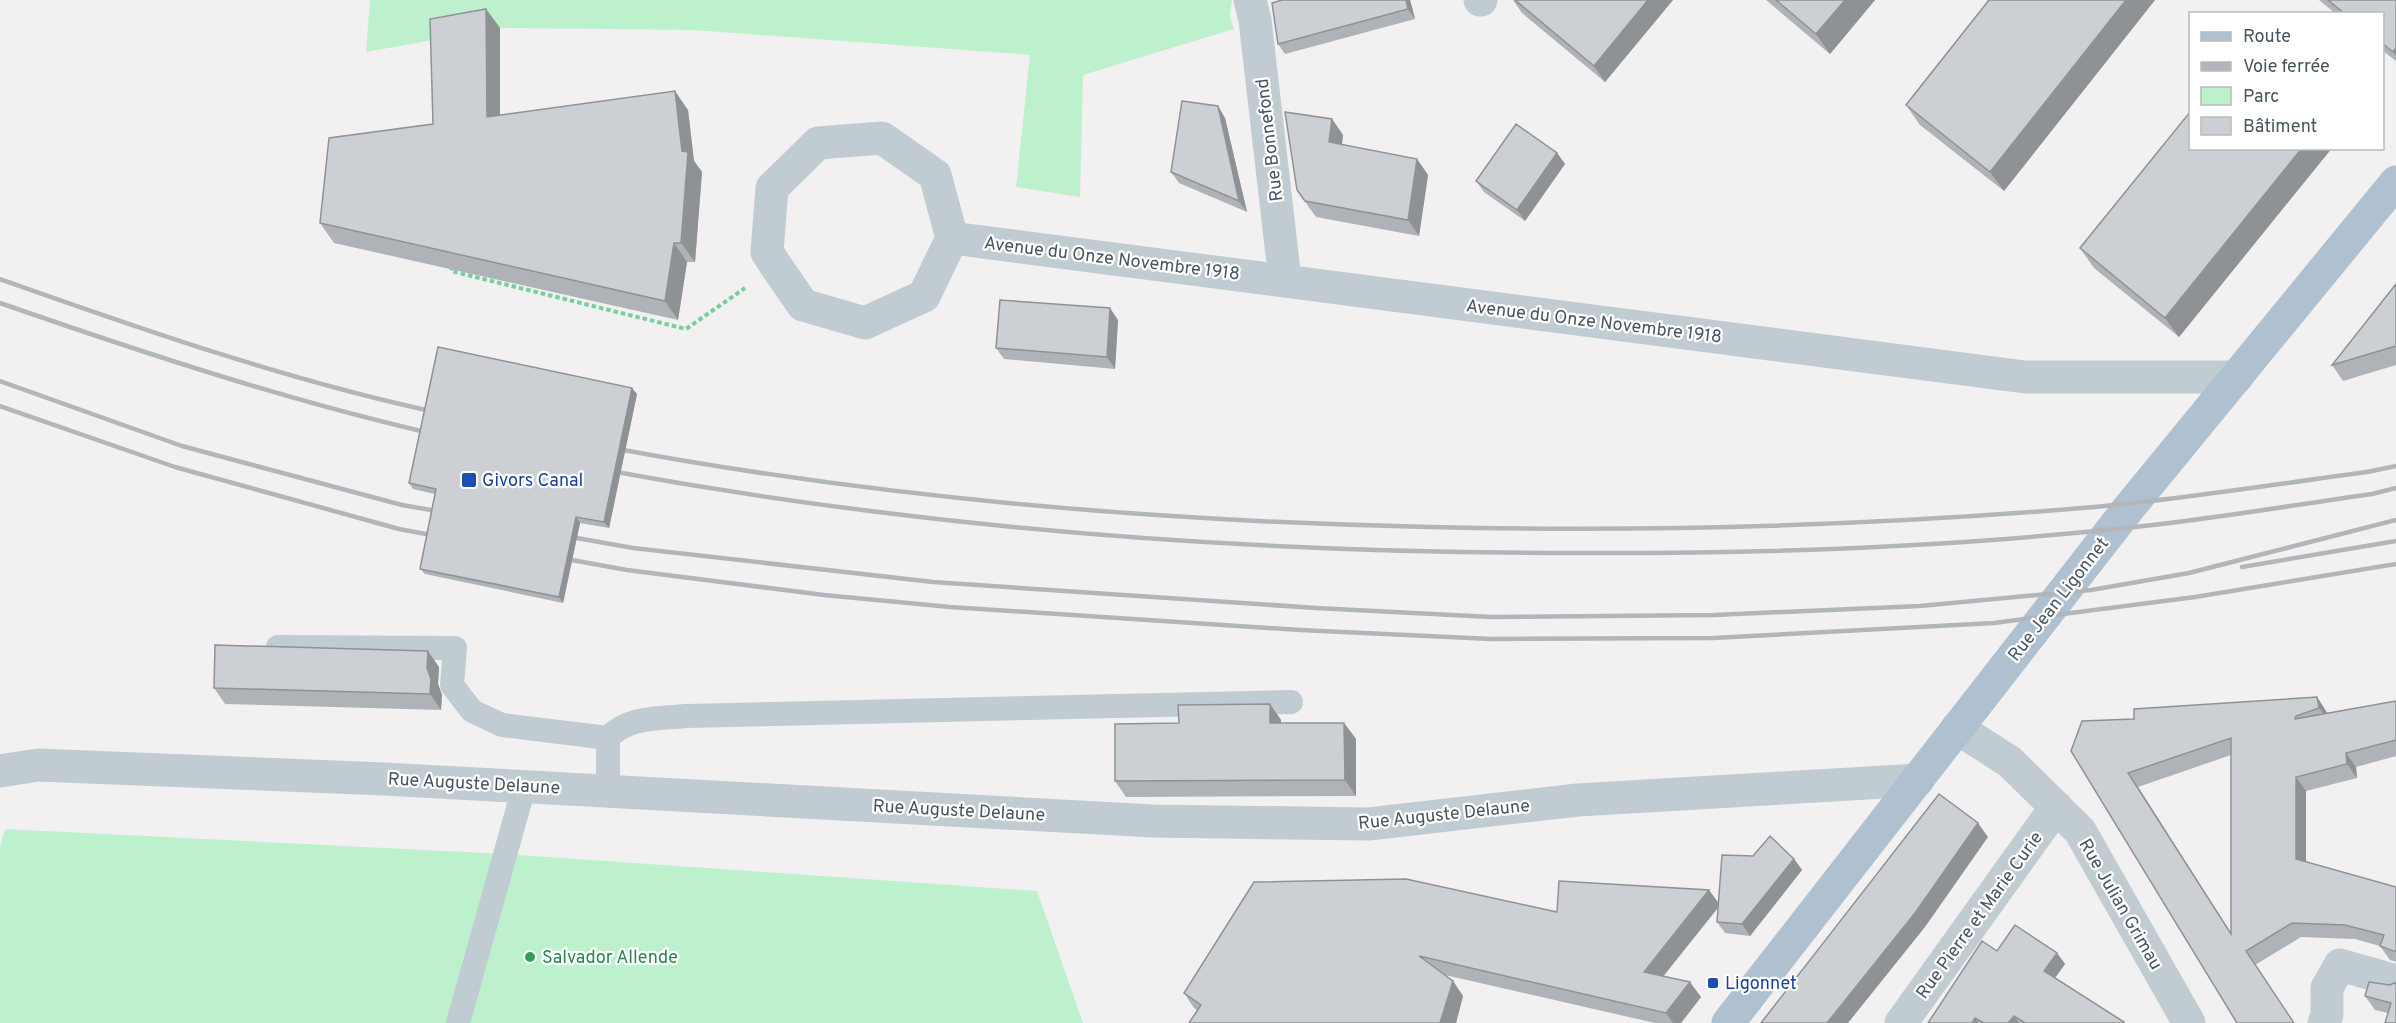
<svg xmlns="http://www.w3.org/2000/svg" width="2396" height="1023" font-family="Overpass,sans-serif">
<style>
.green{fill:#bdf1ce}
.lines{fill:none;stroke-linecap:round;stroke-linejoin:round}
.path{stroke:#74d19d;stroke-width:4;stroke-dasharray:4.5 3;stroke-linecap:butt}
.service{stroke:#c0cbd2;stroke-width:24}
.minor{stroke:#c0cbd2;stroke-width:33}
.tertiary{stroke:#c0cbd2;stroke-width:33}
.primary{stroke:#afc1d0;stroke-width:33}
.rail{stroke:#b2b6ba;stroke-width:4.5}
.wall{fill:#afb3b7;fill-rule:evenodd}
.shaded-wall{fill:#8f9295}
.building{fill:#ccd0d5;stroke:#8f9295;stroke-width:1.5;fill-rule:evenodd}
.transit-dot{fill:#1a4fb4;stroke:#fff;stroke-width:2}
.leisure-dot{fill:#2e9e5b;stroke:#fff;stroke-width:2}
.labels{text-anchor:middle;stroke-width:4.5;stroke-linejoin:round;paint-order:stroke}
.street-label{font-size:18px;fill:#47555e;stroke:#fff}
.transit-label{font-size:18px;fill:#164399;stroke:#fff;text-anchor:start}
.leisure-label{font-size:18px;fill:#27864d;stroke:#fff;text-anchor:start}
</style>
<rect width="100%" height="100%" fill="#f2f0f0"/>
<!-- green -->
<path class="green" d="M 370,0 L 1232,0 L 1230,16 L 1234,29 L 1083,75 L 1080,197 L 1016,187 L 1030,55 L 693,30 L 500,28 L 366,52 Z
M 5,829 L 505,854 L 1037,891 L 1083,1023 L 0,1023 L 0,847 Z"/>
<g class="lines">
<!-- path -->
<path class="path" d="M 452,266 L 451,271 L 686,329 L 745,288"/>
<!-- service -->
<path class="service" d="M 278,647 L 455,648 L 452,685 L 472,711 L 502,725 L 608,738
M 608,790 L 608,738 C 628,716 658,719 686,716 L 1291,702
M 458,1023 L 524,787"/>
<!-- minor -->
<path class="minor" d="M 1250,0 L 1255,20 L 1285,280
M 1480,0 L 1481,0
M 882,138 L 935,175 L 952,238 L 924,296 L 865,323 L 803,305 L 776,266 L 767,252 L 772,188 L 818,143 Z
M 952,238 L 2025,377 L 2237,377
M 0,771 L 38,765 L 384,779 L 1153,821 L 1369,824 L 1578,800 L 1918,780
M 1901,1023 L 2056,807
M 2324,1023 L 2327,1015 L 2327,988 L 2340,965 L 2396,981"/>
<!-- tertiary -->
<path class="tertiary" d="M 1957,728 L 2010,762 L 2080,831 L 2189,1023"/>
<!-- primary -->
<path class="primary" d="M 1728,1023 L 2128,509 L 2396,182"/>
<!-- rail -->
<path class="rail" d="M 0,279 C 144,330 290,381 440,413
M 0,303 C 144,353 289,401 438,435
M 0,381 L 182,446 L 402,505 L 448,513
M 0,406 L 175,467 L 399,529 L 442,537
M 607,447 C 878,498 1153,521 1429,527 C 1651,532 1873,526 2094,507 C 2185,499 2276,484 2367,472 L 2396,466
M 605,470 C 924,529 1248,553 1572,553 C 1753,554 1935,548 2115,529 C 2201,521 2286,506 2372,494 L 2396,488
M 560,535 L 633,548 L 933,582 L 1316,608 L 1491,617 L 1714,615 L 1920,606 L 2091,590 L 2189,573 L 2396,520
M 555,557 L 627,570 L 824,595 L 950,607 L 1300,630 L 1491,639 L 1713,638 L 1994,623 L 2195,597 L 2396,564
M 2242,567 L 2396,541"/>
</g>
<!-- wall -->
<path class="wall" d="M 1282,0 L 1410,0 L 1415,19 L 1285,54 L 1278,44 Z
M 1513,0 L 1673,0 L 1605,82 L 1522,13 Z
M 1766,0 L 1875,0 L 1830,54 Z
M 1989,0 L 2155,0 L 2004,191 L 1920,125 L 1906,105 Z
M 2319,0 L 2396,0 L 2396,61 L 2382,50 L 2382,14 L 2336,14 Z
M 486,9 L 500,28 L 500,115 L 688,110 L 694,161 L 702,172 L 695,262 L 687,262 L 678,320 L 334,243 L 320,223 L 433,124 Z
M 1218,106 L 1225,118 L 1247,212 L 1179,183 L 1171,172 Z
M 1332,119 L 1343,135 L 1342,145 L 1417,159 L 1428,175 L 1419,236 L 1316,217 L 1308,206 L 1297,190 Z
M 2190,148 L 2332,148 L 2179,337 L 2094,268 L 2080,248 Z
M 1557,153 L 1565,164 L 1525,221 L 1484,192 L 1476,181 Z
M 2396,284 L 2396,365 L 2343,381 L 2332,365 Z
M 1118,320 L 1115,369 L 1004,359 L 996,348 Z
M 637,394 L 609,528 L 580,523 L 563,603 L 425,574 L 420,569 L 435,494 L 413,489 L 409,483 Z
M 439,667 L 438,684 L 442,695 L 441,710 L 225,704 L 214,688 Z
M 2317,697 L 2326,711 L 2327,713 L 2396,701 L 2396,756 L 2356,767 L 2357,778 L 2306,791 L 2306,862 L 2396,887 L 2396,962 L 2390,960 L 2380,946 L 2355,939 L 2301,937 L 2255,965 L 2071,751 L 2134,719 ZM 2231,755 L 2231,933 L 2138,787 Z
M 1270,704 L 1281,720 L 1281,723 L 1344,723 L 1356,739 L 1356,796 L 1126,797 L 1115,781 L 1179,723 Z
M 1794,859 L 1802,870 L 1750,936 L 1725,933 L 1717,922 L 1718,908 L 1663,976 L 1701,997 L 1681,1023 L 1655,1023 L 1445,975 L 1453,981 L 1463,996 L 1456,1023 L 1189,1023 L 1197,1010 L 1194,1008 L 1184,993 L 1557,912 L 1718,903 Z
M 1997,951 L 2057,953 L 2065,964 L 2055,978 L 2125,1023 L 1928,1023 Z
M 2390,985 L 2396,1023 L 2388,1013 L 2375,1010 L 2365,996 Z"/>
<!-- shaded-wall -->
<path class="shaded-wall" d="M 1406,0 L 1410,0 L 1415,19 L 1408,9 Z
M 1648,0 L 1673,0 L 1605,82 L 1594,66 Z
M 1845,0 L 1875,0 L 1830,54 L 1816,34 Z
M 2126,0 L 2155,0 L 2004,191 L 1990,172 Z
M 486,9 L 500,28 L 500,136 L 487,117 Z
M 2396,48 L 2396,56 L 2393,52 Z
M 675,91 L 688,110 L 694,161 L 702,172 L 695,262 L 681,243 L 682,151 Z
M 1218,106 L 1225,118 L 1247,212 L 1239,201 Z
M 1332,119 L 1343,135 L 1340,158 L 1329,142 Z
M 2302,148 L 2332,148 L 2179,337 L 2165,318 Z
M 1557,153 L 1565,164 L 1525,221 L 1517,210 Z
M 1417,159 L 1428,175 L 1419,236 L 1408,220 Z
M 674,243 L 687,262 L 678,320 L 665,301 Z
M 1110,308 L 1118,320 L 1115,369 L 1107,357 Z
M 632,388 L 637,394 L 609,528 L 604,522 Z
M 576,517 L 580,523 L 563,603 L 559,597 Z
M 428,651 L 439,667 L 438,684 L 442,695 L 441,710 L 430,694 L 427,668 Z
M 2317,697 L 2326,711 L 2329,721 L 2319,708 Z
M 1270,704 L 1281,720 L 1281,739 L 1270,723 Z
M 1344,723 L 1356,739 L 1356,796 L 1345,780 Z
M 2346,753 L 2356,767 L 2357,778 L 2347,764 Z
M 2128,773 L 2138,787 L 2240,948 L 2231,934 Z
M 2296,777 L 2306,791 L 2306,873 L 2296,859 Z
M 1978,823 L 1988,837 L 1925,927 L 1848,1023 L 1827,1023 Z
M 1794,859 L 1802,870 L 1750,936 L 1742,924 Z
M 1709,890 L 1720,905 L 1654,988 L 1644,972 Z
M 2057,953 L 2065,964 L 2052,982 L 2044,971 Z
M 1453,981 L 1463,996 L 1456,1023 L 1440,1023 Z
M 1690,982 L 1701,997 L 1681,1023 L 1673,1023 L 1666,1013 Z
M 2014,1016 L 2019,1023 L 2008,1023 Z
M 1975,1018 L 1979,1023 L 1972,1023 Z"/>
<!-- building -->
<path class="building" d="M 1282,0 L 1406,0 L 1408,9 L 1278,44 L 1272,3 Z
M 1515,0 L 1648,0 L 1594,66 Z
M 1776,0 L 1845,0 L 1816,34 Z
M 1989,0 L 2126,0 L 1990,172 L 1906,105 Z
M 2328,0 L 2396,0 L 2396,48 L 2393,52 L 2382,43 L 2382,14 L 2345,14 Z
M 486,9 L 487,117 L 675,91 L 682,151 L 688,152 L 681,243 L 674,243 L 665,301 L 320,223 L 329,138 L 433,124 L 430,19 Z
M 1182,101 L 1218,106 L 1239,201 L 1171,172 Z
M 1285,112 L 1332,119 L 1329,142 L 1417,159 L 1408,220 L 1305,201 L 1297,190 Z
M 2190,112 L 2190,148 L 2302,148 L 2165,318 L 2080,248 Z
M 1516,124 L 1557,153 L 1517,210 L 1476,181 Z
M 2396,284 L 2396,346 L 2332,365 Z
M 1000,300 L 1110,308 L 1107,357 L 996,348 Z
M 438,347 L 632,388 L 604,522 L 576,517 L 559,597 L 420,569 L 436,489 L 409,483 Z
M 215,645 L 428,651 L 427,668 L 431,679 L 430,694 L 214,688 Z
M 2317,697 L 2319,708 L 2296,716 L 2295,719 L 2396,701 L 2396,740 L 2346,753 L 2347,764 L 2296,777 L 2296,859 L 2396,887 L 2396,952 L 2380,946 L 2384,935 L 2345,925 L 2292,923 L 2246,951 L 2294,1023 L 2237,1023 L 2071,751 L 2082,721 L 2134,719 L 2134,709 ZM 2231,738 L 2231,934 L 2128,773 Z
M 1270,704 L 1270,723 L 1344,723 L 1345,780 L 1115,781 L 1115,724 L 1179,723 L 1178,705 Z
M 1939,794 L 1978,823 L 1915,913 L 1827,1023 L 1761,1023 Z
M 1770,836 L 1794,859 L 1742,924 L 1717,922 L 1722,855 L 1753,856 Z
M 1406,879 L 1557,912 L 1559,881 L 1709,890 L 1644,972 L 1690,982 L 1666,1013 L 1419,956 L 1453,981 L 1440,1023 L 1189,1023 L 1201,1005 L 1184,993 L 1254,882 Z
M 2015,925 L 2057,953 L 2044,971 L 2124,1022 L 2123,1023 L 2025,1023 L 2014,1016 L 2008,1023 L 1984,1023 L 1975,1018 L 1972,1023 L 1928,1023 L 1982,941 L 1997,951 Z
M 2369,982 L 2390,985 L 2396,982 L 2396,1023 L 2385,1023 L 2391,1003 L 2365,996 Z"/>
<!-- markers -->
<g class="transit-dot">
<rect x="461" y="472" width="16" height="16" rx="3"/>
<rect x="1707" y="977" width="12" height="12" rx="3"/>
</g>
<circle class="leisure-dot" cx="530" cy="957" r="6"/>
<g class="labels">
<!-- street labels -->
<g class="street-label">
<text transform="translate(1269 140) rotate(-97)" y="6">Rue Bonnefond</text>
<text transform="translate(1112 258) rotate(7)" y="6">Avenue du Onze Novembre 1918</text>
<text transform="translate(1594 321) rotate(7)" y="6">Avenue du Onze Novembre 1918</text>
<text transform="translate(2058 599) rotate(-52)" y="6">Rue Jean Ligonnet</text>
<text transform="translate(474 783) rotate(3)" y="6">Rue Auguste Delaune</text>
<text transform="translate(959 810) rotate(3)" y="6">Rue Auguste Delaune</text>
<text transform="translate(1444 814) rotate(-6)" y="6">Rue Auguste Delaune</text>
<text transform="translate(2121 904) rotate(60)" y="6">Rue Julian Grimau</text>
<text transform="translate(1979 915) rotate(-54)" y="6">Rue Pierre et Marie Curie</text>
</g>
<!-- transit labels -->
<g class="transit-label">
<text x="482" y="486">Givors Canal</text>
<text x="1725" y="989">Ligonnet</text>
</g>
<!-- leisure labels -->
<g class="leisure-label">
<text x="542" y="963">Salvador Allende</text>
</g>
</g>
<!-- legend -->
<rect x="2189" y="12" width="195" height="138" fill="#ffffff" stroke="#b5bbbf" stroke-width="1.5"/>
<rect x="2201" y="32" width="30" height="9" fill="#afc1d0" stroke="#b5bbbf" stroke-width="1.5"/>
<text x="2243" y="42" font-size="18" fill="#47555e">Route</text>
<rect x="2201" y="62" width="30" height="9" fill="#b2b6ba" stroke="#b5bbbf" stroke-width="1.5"/>
<text x="2243" y="72" font-size="18" fill="#47555e">Voie ferrée</text>
<rect x="2201" y="87" width="30" height="18" fill="#bdf1ce" stroke="#b5bbbf" stroke-width="1.5"/>
<text x="2243" y="102" font-size="18" fill="#47555e">Parc</text>
<rect x="2201" y="117" width="30" height="18" fill="#ccd0d5" stroke="#b5bbbf" stroke-width="1.5"/>
<text x="2243" y="132" font-size="18" fill="#47555e">Bâtiment</text>
</svg>
